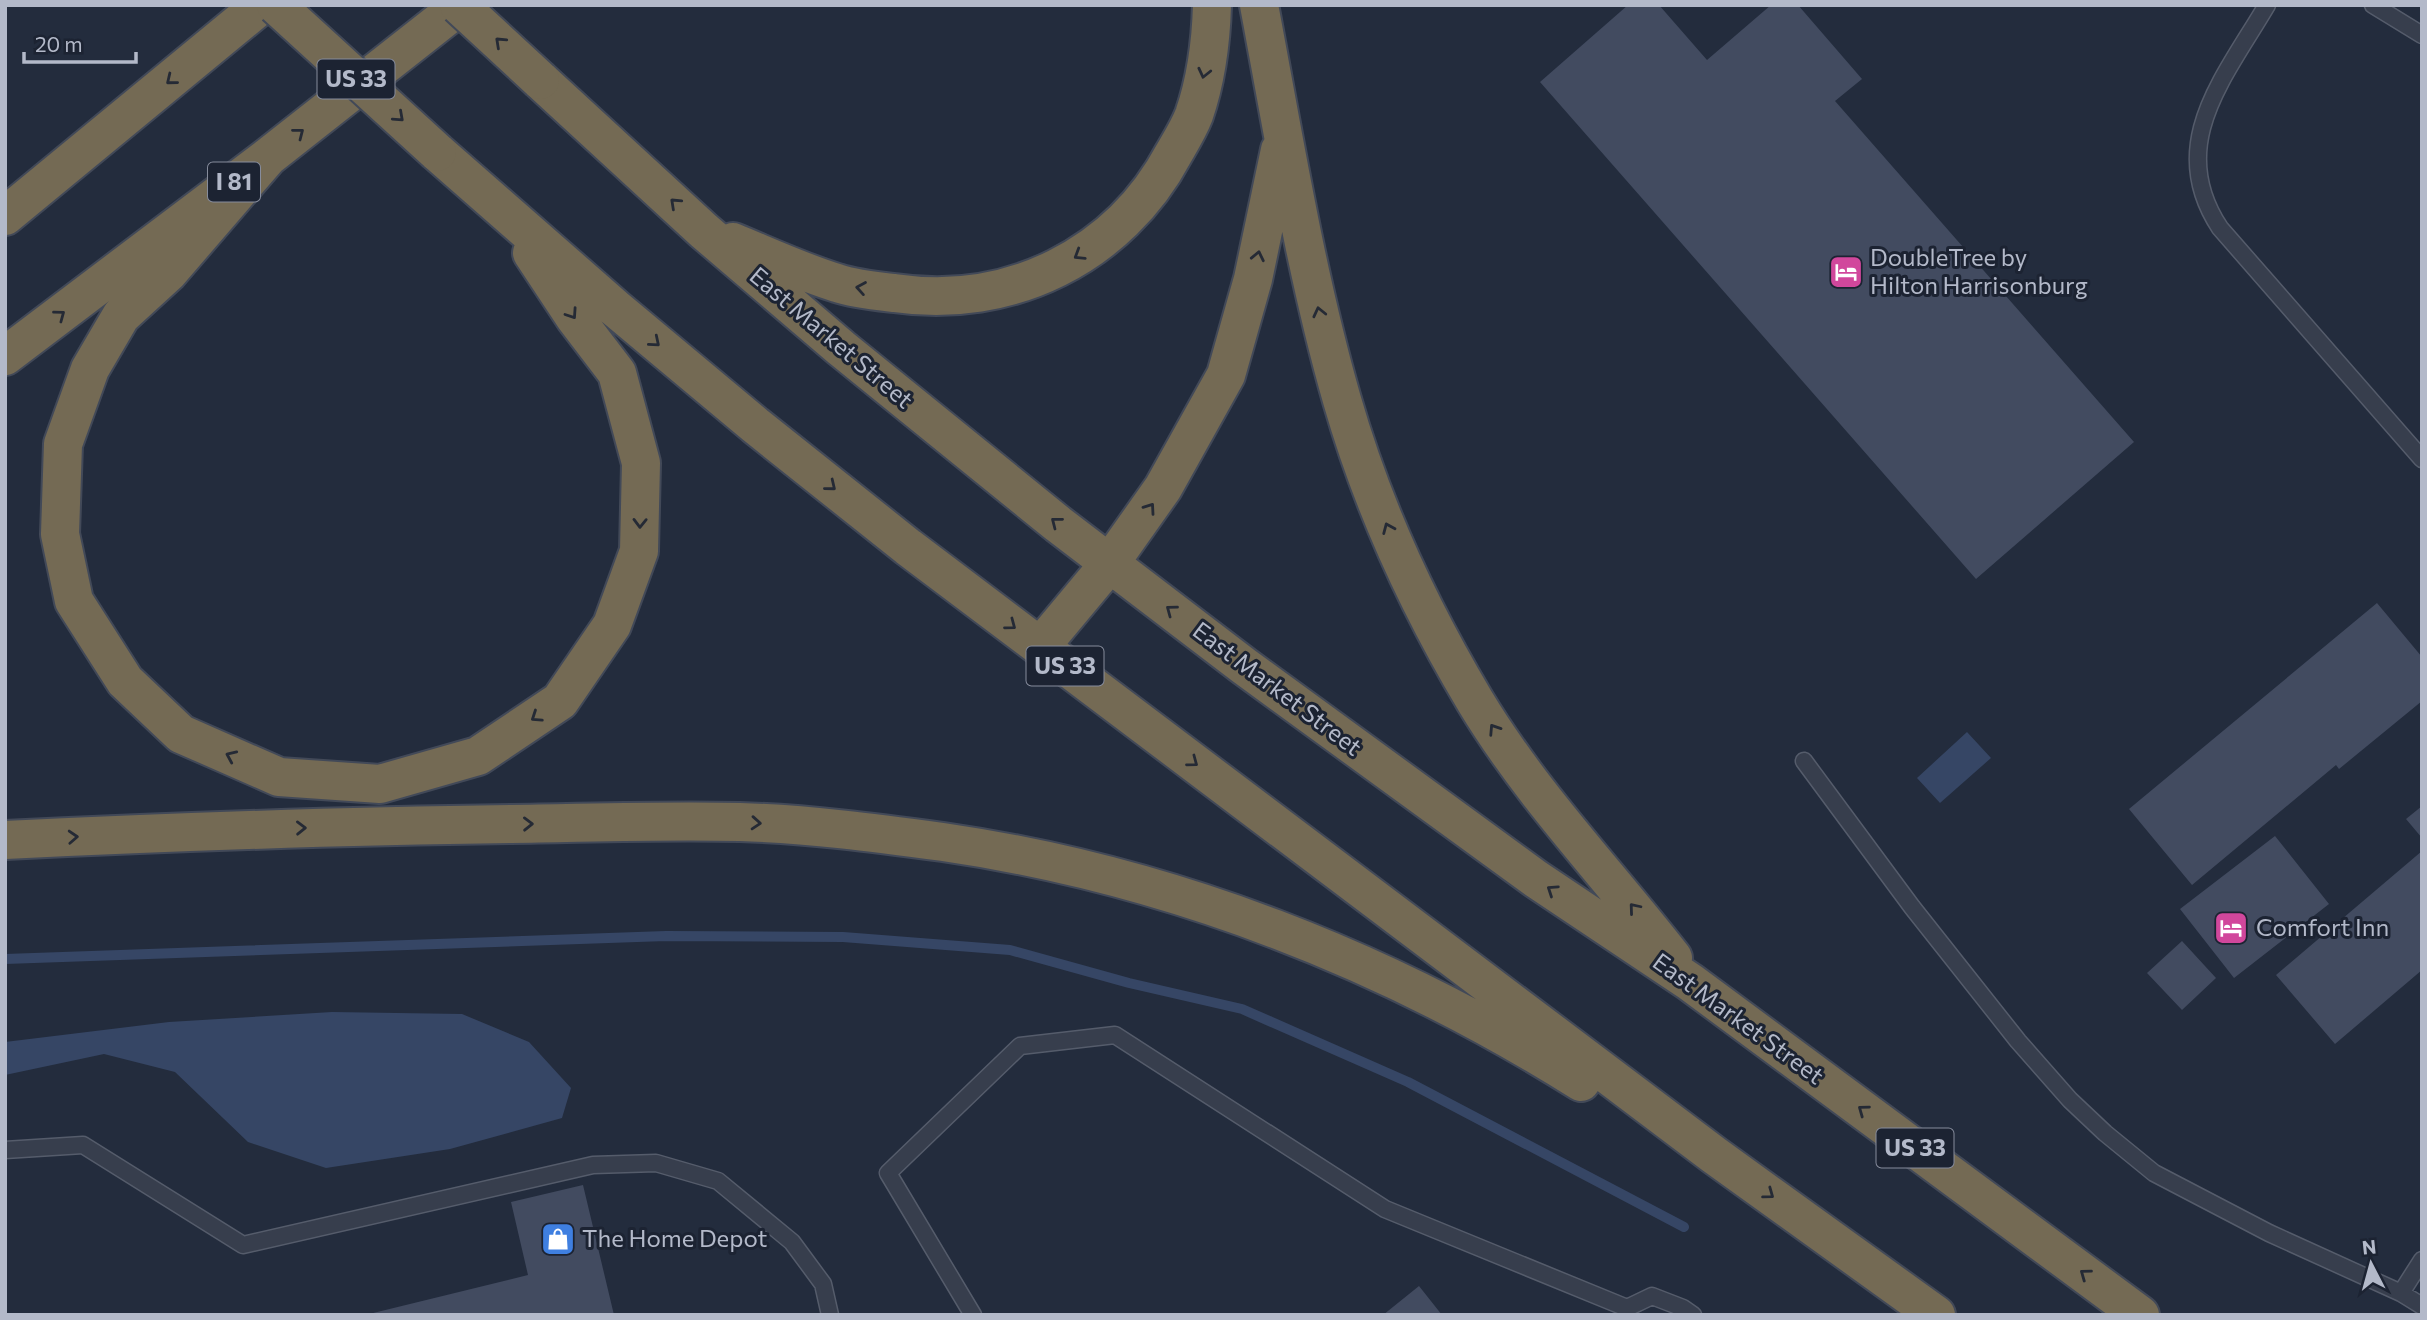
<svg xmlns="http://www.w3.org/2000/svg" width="2427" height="1320" font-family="Commissioner,sans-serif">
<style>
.water{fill:#364665}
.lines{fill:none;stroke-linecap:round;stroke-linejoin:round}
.stream{stroke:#364665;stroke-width:10}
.building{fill:#424b60}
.lane-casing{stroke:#555c6b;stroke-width:19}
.highway-casing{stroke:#424958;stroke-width:42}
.lane{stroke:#373e4d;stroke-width:16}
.highway{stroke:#746a54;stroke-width:38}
.highway-bridge-casing{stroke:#424958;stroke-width:42;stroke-linecap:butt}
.highway-bridge{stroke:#746a54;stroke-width:38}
.oneway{stroke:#252a35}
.labels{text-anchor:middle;stroke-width:6;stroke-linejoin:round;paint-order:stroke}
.shield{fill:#1c2332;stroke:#868c9c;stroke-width:2}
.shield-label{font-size:23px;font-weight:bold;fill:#b3b9c9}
.poi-label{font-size:24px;fill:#b3b9c9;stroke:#1c2332;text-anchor:start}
.street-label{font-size:24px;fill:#b3b9c9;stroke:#1c2332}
</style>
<rect width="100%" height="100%" fill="#232c3d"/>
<!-- water -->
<path class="water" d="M 1967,732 L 1991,758 L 1940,803 L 1917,778 Z
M 332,1012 L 462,1014 L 529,1042 L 571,1088 L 562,1118 L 450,1149 L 326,1168 L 248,1142 L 175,1072 L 104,1054 L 5,1075 L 5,1042 L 169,1022 Z"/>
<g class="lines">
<!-- stream -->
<path class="stream" d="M 5,959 L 666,936 L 843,937 L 1010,950 L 1129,983 L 1242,1009 L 1408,1082 L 1684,1227"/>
</g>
<!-- building -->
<path class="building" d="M 1628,5 L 1659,5 L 1707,60 L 1771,5 L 1798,5 L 1862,79 L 1835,101 L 2134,442 L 1976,579 L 1540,82 Z
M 2377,603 L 2422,657 L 2422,701 L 2339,769 L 2336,765 L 2192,885 L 2129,809 Z
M 2422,806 L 2422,838 L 2406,819 Z
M 2275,836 L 2329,904 L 2234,978 L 2180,909 Z
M 2422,851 L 2422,970 L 2335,1044 L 2276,975 Z
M 2182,941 L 2216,978 L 2182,1010 L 2147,973 Z
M 583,1185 L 614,1315 L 365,1315 L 528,1275 L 511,1202 Z
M 1419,1286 L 1442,1315 L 1383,1315 Z"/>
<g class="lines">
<!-- lane casing -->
<g class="lane-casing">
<path id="lane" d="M 2267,5 C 2224,78 2165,145 2220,228 L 2422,459
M 2373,5 L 2422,35
M 1804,761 L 1912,907 L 2018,1041 L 2070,1100 L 2105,1133 L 2154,1173 L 2269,1233 L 2401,1293 L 2422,1306
M 5,1150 L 83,1145 L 243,1245 L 593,1165 L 656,1163 L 718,1181 L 792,1242 L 823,1284 L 830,1315
M 2401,1293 L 2422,1260
M 973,1315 L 888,1173 L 1020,1046 L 1115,1035 L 1385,1209 L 1627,1308 L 1652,1296 L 1683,1308 L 1693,1315"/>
</g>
<!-- highway casing -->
<g class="highway-casing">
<path id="highway" d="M 1259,5 C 1284,137 1305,271 1342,400 C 1372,505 1419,607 1475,701 C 1531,794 1606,872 1673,958
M 540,80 L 704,231 L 841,348 L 1058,524 L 1244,666 L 1536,879 L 1690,982 L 2140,1315
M 437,152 L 615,308 L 755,425 L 908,547 L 1714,1155 L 1936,1315
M 268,157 L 168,273 L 121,316 L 90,369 L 63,444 L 60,534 L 74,601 L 125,681 L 181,734 L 279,777 L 380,784 L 478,756 L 560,701 L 612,625 L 639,551 L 641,463 L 617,373 L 575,318 L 532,253
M 5,216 L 261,5
M 733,242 C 767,256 801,272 837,283 C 855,289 876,291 894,293 C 1010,310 1119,256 1174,153 C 1181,141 1189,128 1194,115 C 1206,80 1211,42 1212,5
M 5,356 L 268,157 L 461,5
M 1040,647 L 1110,563 L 1163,488 L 1226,375 L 1253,279 L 1280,150
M 5,840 C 174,832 343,826 511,824 C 588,823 664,820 740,822 C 808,824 876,833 943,842 C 1170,875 1387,960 1581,1082"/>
</g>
<!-- lane -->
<use href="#lane" class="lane"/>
<!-- highway -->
<use href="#highway" class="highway"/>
<!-- highway-bridge casing -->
<g class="highway-bridge-casing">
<path id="highway-bridge" d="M 276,5 L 437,152
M 459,5 L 540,80"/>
</g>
<!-- highway-bridge -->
<use href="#highway-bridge" class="highway-bridge"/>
</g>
<!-- one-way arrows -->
<defs><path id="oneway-chevron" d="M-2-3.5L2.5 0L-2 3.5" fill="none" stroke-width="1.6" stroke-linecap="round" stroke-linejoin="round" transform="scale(1.75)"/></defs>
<g class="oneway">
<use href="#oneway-chevron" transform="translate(500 42) rotate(-137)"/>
<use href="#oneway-chevron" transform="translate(1204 73) rotate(103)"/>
<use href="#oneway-chevron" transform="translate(171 80) rotate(141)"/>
<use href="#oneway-chevron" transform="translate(399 117) rotate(42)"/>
<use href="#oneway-chevron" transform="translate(299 133) rotate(-38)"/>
<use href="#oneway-chevron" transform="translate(675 203) rotate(-137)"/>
<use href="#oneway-chevron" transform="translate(1079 255) rotate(148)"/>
<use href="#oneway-chevron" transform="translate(1258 256) rotate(-78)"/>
<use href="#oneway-chevron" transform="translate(861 288) rotate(-170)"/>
<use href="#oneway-chevron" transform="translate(1319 312) rotate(-103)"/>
<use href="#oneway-chevron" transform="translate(572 314) rotate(56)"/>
<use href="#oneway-chevron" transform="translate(60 315) rotate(-37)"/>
<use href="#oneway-chevron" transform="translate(655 342) rotate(40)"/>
<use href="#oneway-chevron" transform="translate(831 486) rotate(39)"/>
<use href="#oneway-chevron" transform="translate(1150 508) rotate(-55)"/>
<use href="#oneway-chevron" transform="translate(1056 522) rotate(-142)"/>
<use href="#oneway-chevron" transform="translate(640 523) rotate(91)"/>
<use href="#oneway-chevron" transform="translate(1388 528) rotate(-113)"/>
<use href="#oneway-chevron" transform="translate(1171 610) rotate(-143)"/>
<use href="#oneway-chevron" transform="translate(1011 625) rotate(37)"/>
<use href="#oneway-chevron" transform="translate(536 717) rotate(146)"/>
<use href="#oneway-chevron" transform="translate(1494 729) rotate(-123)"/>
<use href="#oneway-chevron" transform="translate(231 756) rotate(-156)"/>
<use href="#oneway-chevron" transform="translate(1193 762) rotate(37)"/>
<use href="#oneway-chevron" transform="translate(756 823) rotate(4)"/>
<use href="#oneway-chevron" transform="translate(528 824) rotate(-1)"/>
<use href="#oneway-chevron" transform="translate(301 828) rotate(-1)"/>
<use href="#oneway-chevron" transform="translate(73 837) rotate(-3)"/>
<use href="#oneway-chevron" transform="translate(1552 890) rotate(-146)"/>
<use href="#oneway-chevron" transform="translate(1634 908) rotate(-130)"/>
<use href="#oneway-chevron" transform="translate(1863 1110) rotate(-144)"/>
<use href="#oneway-chevron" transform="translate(1769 1194) rotate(36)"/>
<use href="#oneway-chevron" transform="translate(2085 1274) rotate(-144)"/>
</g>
<!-- icons -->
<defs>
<g id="hotel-square" transform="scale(1.75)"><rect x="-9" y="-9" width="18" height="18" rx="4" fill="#d1479c" stroke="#1c2332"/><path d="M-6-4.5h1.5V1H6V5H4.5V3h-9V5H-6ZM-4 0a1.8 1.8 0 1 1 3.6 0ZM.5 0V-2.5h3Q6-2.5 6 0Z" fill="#fff"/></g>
<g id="shop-square" transform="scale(1.75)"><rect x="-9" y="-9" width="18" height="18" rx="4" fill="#3f7fe0" stroke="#1c2332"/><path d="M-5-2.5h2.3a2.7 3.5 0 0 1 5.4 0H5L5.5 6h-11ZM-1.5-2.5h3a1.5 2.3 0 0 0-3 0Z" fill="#fff"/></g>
</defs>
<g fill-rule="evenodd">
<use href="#hotel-square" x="1846" y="272"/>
<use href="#hotel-square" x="2231" y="928"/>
<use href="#shop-square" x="558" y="1239"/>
</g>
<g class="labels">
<!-- shield labels -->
<g class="shield">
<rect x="317.5" y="59.5" width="77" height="39" rx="5"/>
<rect x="208" y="162.5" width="52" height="39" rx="5"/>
<rect x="1026.5" y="646.5" width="77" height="39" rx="5"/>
<rect x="1876.5" y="1128.5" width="77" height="39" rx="5"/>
</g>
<g class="shield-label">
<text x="356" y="87">US 33</text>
<text x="234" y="190">I 81</text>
<text x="1065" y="674">US 33</text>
<text x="1915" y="1156">US 33</text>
</g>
<!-- poi labels -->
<g class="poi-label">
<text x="1870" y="266">DoubleTree by<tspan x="1870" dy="28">Hilton Harrisonburg</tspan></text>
<text x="2256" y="936">Comfort Inn</text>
<text x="582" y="1247">The Home Depot</text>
</g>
<!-- street labels -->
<g class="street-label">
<text transform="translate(831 338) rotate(40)" y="8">East Market Street</text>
<text transform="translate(1277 689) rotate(37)" y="8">East Market Street</text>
<text transform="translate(1738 1019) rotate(36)" y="8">East Market Street</text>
</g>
</g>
<!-- border -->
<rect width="2427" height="1320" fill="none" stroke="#b3b9c9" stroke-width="14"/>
<!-- north arrow -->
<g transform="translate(2371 1264) rotate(354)" stroke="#1c2332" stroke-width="5" paint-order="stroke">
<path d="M0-5L12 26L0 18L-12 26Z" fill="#b3b9c9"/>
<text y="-10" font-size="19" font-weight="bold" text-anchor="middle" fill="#b3b9c9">N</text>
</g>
<!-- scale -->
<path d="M24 52v10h112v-10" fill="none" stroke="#b3b9c9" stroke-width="3.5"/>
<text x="35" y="52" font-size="21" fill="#b3b9c9" stroke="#1c2332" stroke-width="5" paint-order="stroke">20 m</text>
</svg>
